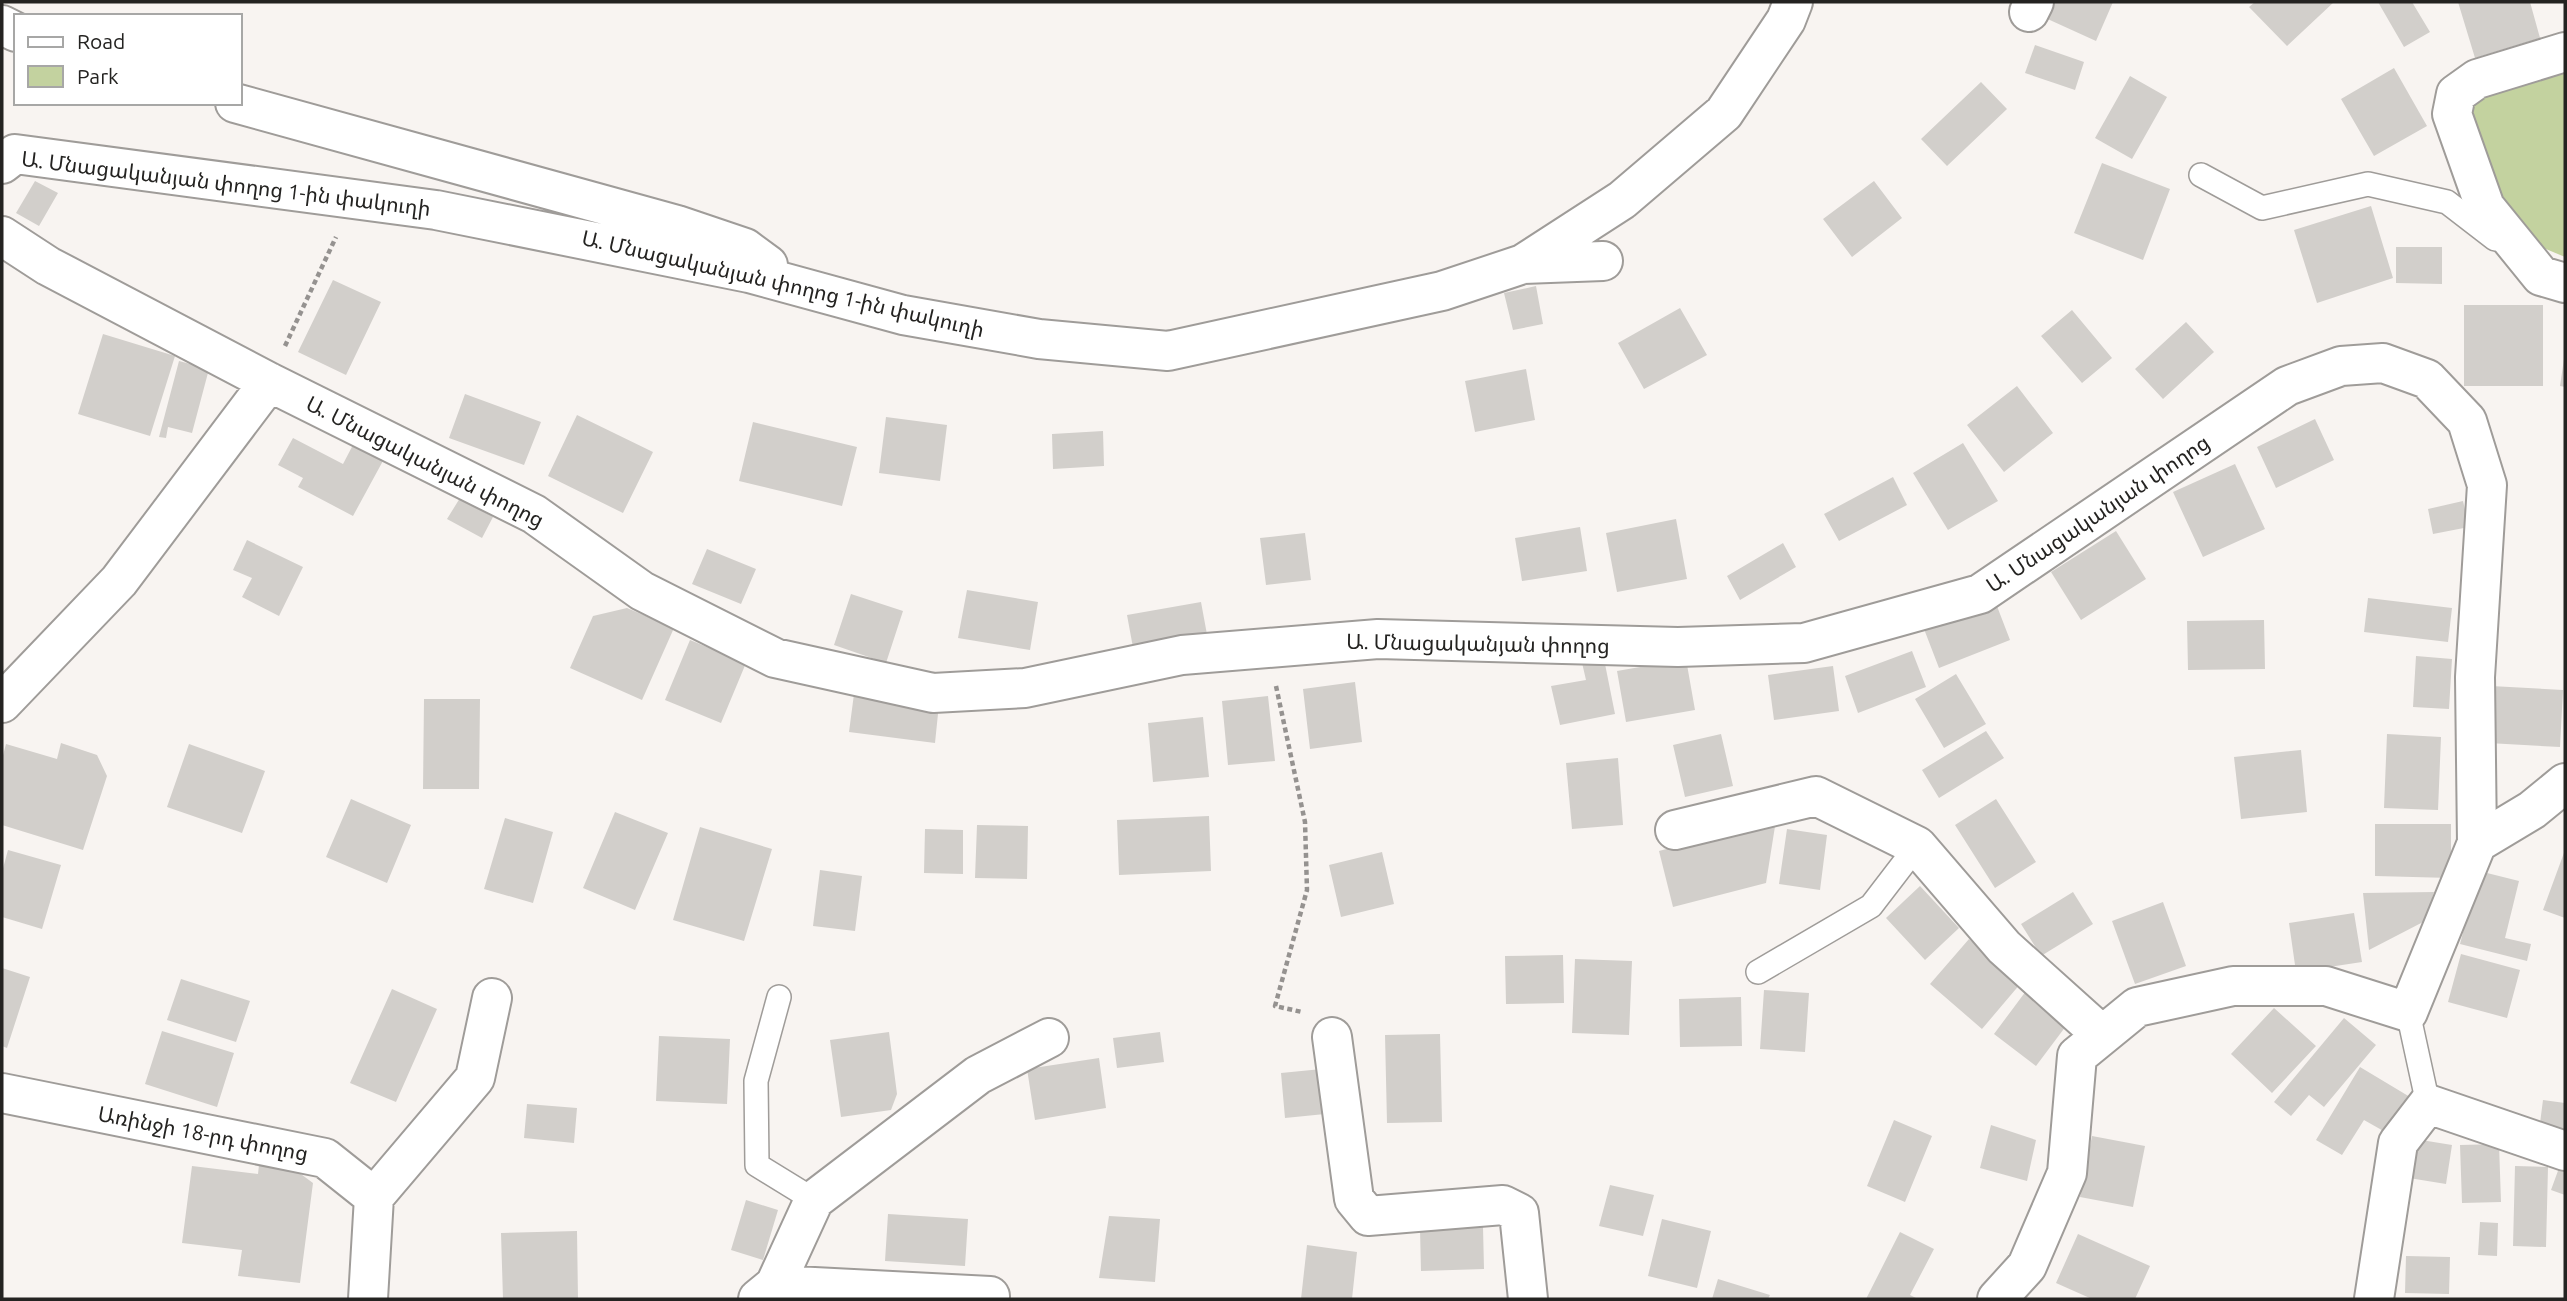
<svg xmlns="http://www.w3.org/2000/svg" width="2567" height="1301" font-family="Ubuntu,'Noto Sans Armenian',sans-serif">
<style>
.green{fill:#c3d29f}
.building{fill:#d2cfcb}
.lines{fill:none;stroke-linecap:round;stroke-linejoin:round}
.service-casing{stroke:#9f9c99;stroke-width:26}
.minor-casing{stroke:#9f9c99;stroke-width:42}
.path{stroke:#959290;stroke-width:4.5;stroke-dasharray:5 3.5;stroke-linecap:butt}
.service{stroke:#fff;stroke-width:23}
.minor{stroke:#fff;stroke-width:38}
.labels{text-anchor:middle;stroke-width:5;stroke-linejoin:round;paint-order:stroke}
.street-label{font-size:21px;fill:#242321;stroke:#fff}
</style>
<rect width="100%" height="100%" fill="#f8f4f1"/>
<!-- green -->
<path class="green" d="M 2565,65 L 2565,257 L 2522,239 L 2498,206 L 2462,98 Z"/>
<!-- building -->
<path class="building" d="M 2047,2 L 2113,2 L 2096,41 L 2041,16 Z
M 2255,2 L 2334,2 L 2287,46 L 2249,7 Z
M 2378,2 L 2412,2 L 2430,32 L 2404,47 Z
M 2458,2 L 2530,2 L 2540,38 L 2475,58 Z
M 2035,45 L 2084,62 L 2075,90 L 2025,73 Z
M 2394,68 L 2427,126 L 2374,156 L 2341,99 Z
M 2130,76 L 2167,97 L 2132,159 L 2095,138 Z
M 1981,82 L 2007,109 L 1947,166 L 1921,139 Z
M 2102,163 L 2170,189 L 2143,260 L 2074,233 Z
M 35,181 L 58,193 L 39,226 L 16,213 Z
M 1874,181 L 1902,218 L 1852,257 L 1823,219 Z
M 2371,206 L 2393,278 L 2317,303 L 2294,230 Z
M 2396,247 L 2442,247 L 2442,284 L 2396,283 Z
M 333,280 L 381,302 L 346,375 L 298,352 Z
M 1536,286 L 1543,324 L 1513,330 L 1504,293 Z
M 2464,305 L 2543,305 L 2543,386 L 2464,386 Z
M 1680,308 L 1707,355 L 1644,389 L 1618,343 Z
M 2072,310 L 2112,358 L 2082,383 L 2041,336 Z
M 2186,322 L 2214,352 L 2163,399 L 2135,369 Z
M 103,334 L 175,356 L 150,436 L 78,414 Z
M 2564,359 L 2565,359 L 2565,387 L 2560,386 Z
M 179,361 L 209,369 L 192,433 L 168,427 L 166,438 L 159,437 Z
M 1526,369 L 1535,420 L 1475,432 L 1465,381 Z
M 2017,386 L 2053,433 L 2004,472 L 1967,425 Z
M 465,394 L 541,422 L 524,465 L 449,438 Z
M 577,415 L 653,452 L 623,513 L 548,476 Z
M 886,417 L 947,425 L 940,481 L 879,473 Z
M 2315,419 L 2334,460 L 2276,488 L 2257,447 Z
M 753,422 L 857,447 L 842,506 L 739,481 Z
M 1103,431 L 1104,466 L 1053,469 L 1052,434 Z
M 293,438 L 343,464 L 354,443 L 384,459 L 353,516 L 298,487 L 303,478 L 278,465 Z
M 1963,443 L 1998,501 L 1948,530 L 1913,473 Z
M 2235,464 L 2265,529 L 2203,557 L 2173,492 Z
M 1893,477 L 1907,505 L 1839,541 L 1824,514 Z
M 460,498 L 493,517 L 482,538 L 447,519 Z
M 2463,501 L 2469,527 L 2433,534 L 2428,509 Z
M 1676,519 L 1687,579 L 1617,592 L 1606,533 Z
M 1580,527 L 1587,571 L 1522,581 L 1515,538 Z
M 2116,531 L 2146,579 L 2081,620 L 2051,572 Z
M 1305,533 L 1311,580 L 1266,585 L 1260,538 Z
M 247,540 L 303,567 L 279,616 L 242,597 L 252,578 L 233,570 Z
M 1783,543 L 1796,567 L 1740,600 L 1727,576 Z
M 707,549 L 756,569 L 741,604 L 692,584 Z
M 967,590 L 1038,602 L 1030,650 L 958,638 Z
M 851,594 L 903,611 L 886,663 L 834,645 Z
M 2368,598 L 2452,608 L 2448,642 L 2364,632 Z
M 1995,601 L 2010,640 L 1939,668 L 1924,629 Z
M 1201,602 L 1208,640 L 1134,653 L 1127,615 Z
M 627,608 L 674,628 L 642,700 L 570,668 L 593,616 Z
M 2264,620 L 2265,669 L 2188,670 L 2187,621 Z
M 690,640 L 746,663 L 721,723 L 665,700 Z
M 1602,649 L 1615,714 L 1560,725 L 1551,686 L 1586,680 L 1580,654 Z
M 1912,651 L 1926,687 L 1858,713 L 1845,676 Z
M 2416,656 L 2452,659 L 2449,709 L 2413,707 Z
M 1686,659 L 1695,710 L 1626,722 L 1617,671 Z
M 1833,666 L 1839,711 L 1774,720 L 1768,675 Z
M 1956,674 L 1986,724 L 1944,748 L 1915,699 Z
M 1355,682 L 1362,742 L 1310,749 L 1303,689 Z
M 2491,686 L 2563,690 L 2560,747 L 2488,743 Z
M 854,694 L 939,704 L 935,743 L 849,732 Z
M 1268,696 L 1275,761 L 1228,765 L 1222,701 Z
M 424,699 L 480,699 L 479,789 L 423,789 Z
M 1203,717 L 1209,777 L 1153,782 L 1148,723 Z
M 1986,731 L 2004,758 L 1939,798 L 1922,770 Z
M 1721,734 L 1733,786 L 1685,797 L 1673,745 Z
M 2387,734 L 2441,737 L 2438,810 L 2384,808 Z
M 61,743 L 97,755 L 107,776 L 83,850 L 2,825 L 2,759 L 6,744 L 57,759 Z
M 189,744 L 265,771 L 242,833 L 167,807 Z
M 2301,750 L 2307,812 L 2241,819 L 2234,757 Z
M 1618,758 L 1623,825 L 1572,829 L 1566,763 Z
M 351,799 L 411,825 L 387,883 L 326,857 Z
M 1996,799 L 2036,862 L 1995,888 L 1955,825 Z
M 615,812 L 668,833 L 635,910 L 583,888 Z
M 1209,816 L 1211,871 L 1119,875 L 1117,820 Z
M 505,818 L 553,832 L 533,903 L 484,889 Z
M 1776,820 L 1766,883 L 1673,907 L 1659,851 Z
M 2375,824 L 2451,824 L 2451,878 L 2375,876 Z
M 977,825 L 1028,826 L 1027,879 L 975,878 Z
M 700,827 L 772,849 L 744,941 L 673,920 Z
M 925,829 L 963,830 L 963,874 L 924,873 Z
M 1787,829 L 1827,835 L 1820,890 L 1779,884 Z
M 8,850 L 61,865 L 42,929 L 2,917 L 2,872 Z
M 2565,850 L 2565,918 L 2543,910 Z
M 1382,852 L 1394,904 L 1341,917 L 1329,865 Z
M 820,870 L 862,876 L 855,931 L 813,926 Z
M 2479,871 L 2519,881 L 2505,938 L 2531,944 L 2527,961 L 2460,944 Z
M 1920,886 L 1959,928 L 1925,960 L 1886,918 Z
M 2073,892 L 2093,924 L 2041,956 L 2021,924 Z
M 2434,892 L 2425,921 L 2369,950 L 2363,893 Z
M 2163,902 L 2186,966 L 2135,984 L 2112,921 Z
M 2354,913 L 2362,962 L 2296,972 L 2289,923 Z
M 1969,939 L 2021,983 L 1982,1029 L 1930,984 Z
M 2461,954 L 2520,970 L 2507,1018 L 2448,1002 Z
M 1563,955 L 1564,1003 L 1506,1004 L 1505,956 Z
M 1575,959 L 1632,961 L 1629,1035 L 1572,1033 Z
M 2,968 L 30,977 L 7,1048 L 2,1046 Z
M 181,979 L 250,1001 L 236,1042 L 167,1020 Z
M 392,989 L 437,1009 L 396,1102 L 350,1083 Z
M 1764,990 L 1809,993 L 1805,1052 L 1760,1049 Z
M 2026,991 L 2069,1022 L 2036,1066 L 1994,1034 Z
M 1741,997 L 1742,1046 L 1680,1047 L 1679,999 Z
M 2274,1008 L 2316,1046 L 2272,1093 L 2231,1054 Z
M 2344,1018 L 2376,1045 L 2324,1107 L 2309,1095 L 2291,1116 L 2274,1102 Z
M 162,1031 L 234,1053 L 217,1107 L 145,1084 Z
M 889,1032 L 897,1094 L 891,1110 L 841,1117 L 830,1040 Z
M 1160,1032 L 1164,1062 L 1117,1068 L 1113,1038 Z
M 1440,1034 L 1442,1122 L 1387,1123 L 1385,1035 Z
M 659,1036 L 730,1039 L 727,1104 L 656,1101 Z
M 1099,1058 L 1106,1108 L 1035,1120 L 1027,1069 Z
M 2360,1067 L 2410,1097 L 2387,1133 L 2364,1120 L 2342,1155 L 2316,1140 Z
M 1332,1068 L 1335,1113 L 1285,1118 L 1281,1073 Z
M 2543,1100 L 2565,1103 L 2565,1134 L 2539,1131 Z
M 527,1104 L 577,1108 L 574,1143 L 524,1138 Z
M 1894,1120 L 1932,1136 L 1905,1202 L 1867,1186 Z
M 1991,1125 L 2036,1140 L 2027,1181 L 1980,1168 Z
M 2092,1136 L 2145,1146 L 2133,1207 L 2080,1197 Z
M 2415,1139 L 2452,1145 L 2446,1184 L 2409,1178 Z
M 2499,1144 L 2501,1202 L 2462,1203 L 2460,1145 Z
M 259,1165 L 294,1169 L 313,1183 L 300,1283 L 238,1276 L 242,1250 L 182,1243 L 192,1166 L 258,1174 Z
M 2515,1166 L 2548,1167 L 2546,1247 L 2513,1246 Z
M 2559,1168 L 2565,1170 L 2565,1195 L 2551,1190 Z
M 1610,1185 L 1654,1195 L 1643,1236 L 1599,1226 Z
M 746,1200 L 778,1210 L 763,1260 L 731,1250 Z
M 888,1214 L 968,1219 L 965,1266 L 885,1261 Z
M 1109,1216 L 1160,1219 L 1155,1282 L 1099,1278 Z
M 1662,1219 L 1711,1231 L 1697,1288 L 1648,1276 Z
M 2480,1222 L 2498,1223 L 2497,1256 L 2478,1255 Z
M 1483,1227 L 1484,1269 L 1421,1271 L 1420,1229 Z
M 577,1231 L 578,1299 L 503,1299 L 501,1233 Z
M 1900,1232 L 1934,1249 L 1910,1295 L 1918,1299 L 1866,1299 Z
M 2078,1234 L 2150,1266 L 2135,1299 L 2092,1299 L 2056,1283 Z
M 1307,1245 L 1357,1252 L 1352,1299 L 1301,1299 Z
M 2406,1256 L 2450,1257 L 2449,1294 L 2405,1293 Z
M 1718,1279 L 1770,1295 L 1768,1299 L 1712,1299 Z"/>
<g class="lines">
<!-- service casing -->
<g class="service-casing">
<path id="service" d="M 2201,175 L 2262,208 L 2368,184 L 2447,202 L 2495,239
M 1758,972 L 1871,906 L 1917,846
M 779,997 L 756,1081 L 757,1165 L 814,1200
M 2408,1012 L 2428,1104"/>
</g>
<!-- minor casing -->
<g class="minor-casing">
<path id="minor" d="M 2029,12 L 2034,2
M 2,25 L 16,32
M 2565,52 L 2477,79 L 2456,94 L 2452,114 L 2485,207 L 2541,276 L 2565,283
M 235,103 L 677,225 L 745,248 L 768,265
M 2,164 L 15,154 L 436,210 L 749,273 L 903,315 L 1039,339 L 1168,351 L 1442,291 L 1523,264 L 1603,261
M 2,236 L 48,266 L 269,382 L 534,514 L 642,591 L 775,658 L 933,693 L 1025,688 L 1182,655 L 1378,639 L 1678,647 L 1804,643 L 1980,594 L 2287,386 L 2341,366 L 2383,363 L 2427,379 L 2467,421 L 2487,485 L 2475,677 L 2477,843
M 1523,264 L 1622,200 L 1724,113 L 1786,20 L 1793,2
M 2,703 L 119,581 L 269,382
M 1675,830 L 1816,796 L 1917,846 L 2004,947 L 2102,1035
M 1332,1037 L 1354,1199 L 1368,1216 L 1503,1205 L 1519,1213 L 1528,1299
M 2,1093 L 325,1158 L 374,1197 L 368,1299
M 374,1197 L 475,1078 L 492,998
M 775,1285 L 990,1296
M 758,1299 L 775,1285 L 814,1200 L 978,1075 L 1049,1038
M 1997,1299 L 2027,1266 L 2067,1173 L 2077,1056 L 2137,1007 L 2233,986 L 2326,986 L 2408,1012 L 2477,843 L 2532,810 L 2565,783
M 2374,1299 L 2398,1143 L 2428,1104 L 2565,1151"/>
</g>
<!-- path -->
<path class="path" d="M 285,346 L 336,237
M 1276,686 L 1305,822 L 1307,890 L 1275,1006 L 1302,1012"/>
<!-- service -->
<use href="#service" class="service"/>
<!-- minor -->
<use href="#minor" class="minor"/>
</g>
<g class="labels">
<!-- street labels -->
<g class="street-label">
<text transform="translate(226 184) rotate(7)" y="7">Ա. Մնացականյան փողոց 1-ին փակուղի</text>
<text transform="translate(783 284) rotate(13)" y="7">Ա. Մնացականյան փողոց 1-ին փակուղի</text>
<text transform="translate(425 462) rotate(27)" y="7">Ա. Մնացականյան փողոց</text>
<text transform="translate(2098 514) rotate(-34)" y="7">Ա. Մնացականյան փողոց</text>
<text transform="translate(1478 644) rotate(1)" y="7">Ա. Մնացականյան փողոց</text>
<text transform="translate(203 1134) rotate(11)" y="7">Առինջի 18-րդ փողոց</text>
</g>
</g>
<!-- border -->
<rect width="2567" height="1301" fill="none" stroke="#242321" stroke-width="7"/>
<!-- legend -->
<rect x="14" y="14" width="228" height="91" fill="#ffffff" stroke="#a7a7a6" stroke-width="2"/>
<rect x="28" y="37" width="35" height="10" fill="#ffffff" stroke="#a7a7a6" stroke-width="2"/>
<text x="77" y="49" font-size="21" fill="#242321">Road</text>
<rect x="28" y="66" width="35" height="21" fill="#c3d29f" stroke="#a7a7a6" stroke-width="2"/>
<text x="77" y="84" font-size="21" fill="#242321">Park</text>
</svg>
